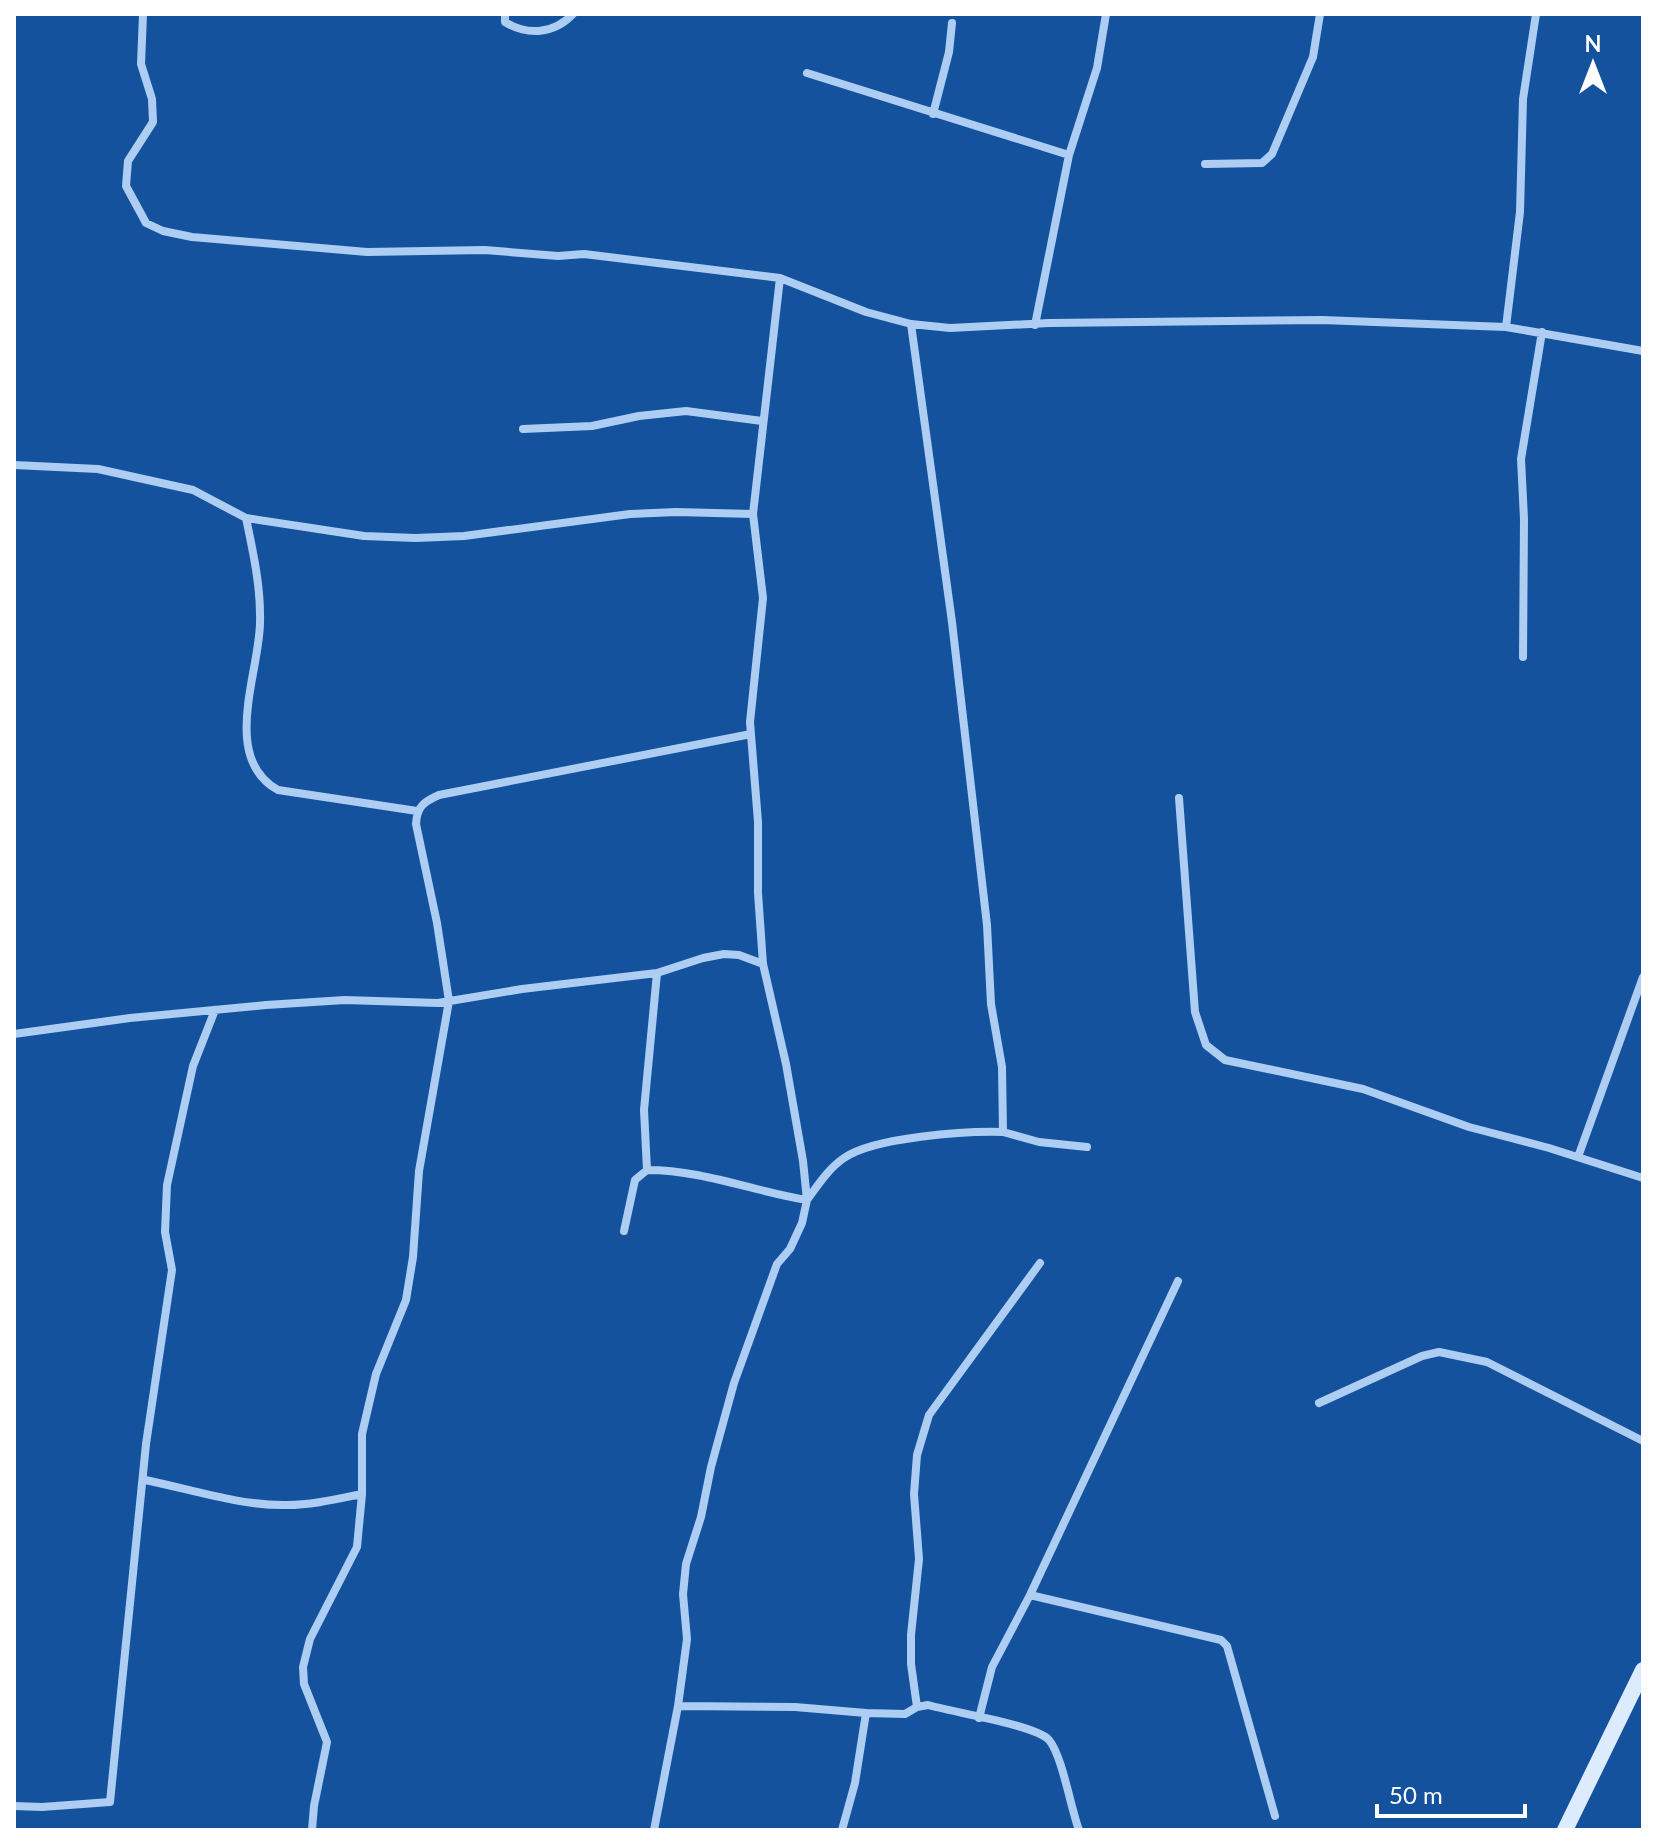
<svg xmlns="http://www.w3.org/2000/svg" width="1657" height="1844" font-family="Lato,sans-serif">
<style>
.lines{fill:none;stroke-linecap:round;stroke-linejoin:round}
.street{stroke:#adcdf3;stroke-width:8}
.secondary{stroke:#dcebfd;stroke-width:16}
</style>
<rect width="100%" height="100%" fill="#15529e"/>
<g class="lines">
<!-- street -->
<path class="street" d="M 143,14 L 141,64 L 152,99 L 153,122 L 128,161 L 126,186 L 146,223 L 163,231 L 192,237 L 367,252 L 485,250 L 558,256 L 584,254 L 780,278 L 866,312 L 911,324 L 950,328 L 1049,323 L 1322,320 L 1506,327
M 505,14 L 505,22 C 528,36 554,34 573,14
M 1536,14 L 1523,99 L 1520,212 L 1506,327 L 1643,351
M 807,73 L 1069,155
M 933,114 L 949,52 L 952,23
M 1205,164 L 1262,163 L 1272,154 L 1313,57 L 1320,14
M 1035,325 L 1069,155 L 1097,68 L 1106,14
M 523,429 L 592,426 L 639,416 L 686,411 L 762,421
M 14,465 L 98,469 L 193,490 L 246,518 L 364,536 L 416,538 L 464,536 L 630,514 L 676,512 L 753,514
M 246,518 C 253,552 261,587 260,622 C 260,671 220,758 278,790 L 417,811
M 1523,657 L 1524,519 L 1521,459 L 1542,332
M 1179,798 L 1195,1012 L 1206,1045 L 1225,1060 L 1363,1089 L 1469,1127 L 1549,1148 L 1643,1178
M 14,1034 L 130,1018 L 266,1005 L 345,1000 L 438,1003 L 522,989 L 657,973 L 703,958 L 724,954 L 739,955 L 763,964
M 1003,1132 L 1039,1142 L 1087,1147
M 1578,1157 L 1643,977
M 647,1170 L 644,1110 L 657,973
M 624,1231 L 635,1180 L 647,1170 C 702,1170 753,1191 807,1200 C 818,1185 829,1168 844,1158 C 874,1137 966,1131 1003,1132 L 1002,1067 L 991,1004 L 987,925 L 952,622 L 911,324
M 1319,1403 L 1422,1356 L 1439,1352 L 1487,1362 L 1643,1441
M 145,1480 C 190,1489 240,1506 287,1505 C 312,1505 337,1499 362,1494
M 1030,1595 L 1221,1640 L 1227,1646 L 1275,1816
M 678,1706 L 795,1707 L 866,1713
M 917,1707 L 911,1664 L 911,1635 L 919,1559 L 914,1494 L 917,1455 L 929,1415 L 1040,1263
M 979,1718 L 992,1667 L 1030,1595 L 1178,1281
M 14,1806 L 42,1807 L 110,1802 L 146,1444 L 172,1270 L 165,1232 L 167,1185 L 193,1066 L 215,1010
M 312,1830 L 314,1806 L 327,1742 L 304,1684 L 303,1667 L 310,1639 L 357,1547 L 362,1494 L 362,1434 L 376,1374 L 406,1300 L 413,1257 L 419,1171 L 449,1001 L 437,923 L 416,824 C 417,807 423,802 439,795 L 751,734
M 654,1830 L 678,1706 L 687,1639 L 683,1594 L 686,1564 L 701,1517 L 711,1467 L 734,1383 L 777,1264 L 790,1249 L 802,1223 L 807,1200 L 803,1161 L 786,1064 L 763,964 L 758,893 L 758,822 L 750,722 L 763,598 L 753,514 L 780,278
M 842,1830 L 855,1783 L 866,1713 L 905,1714 L 917,1707 L 928,1705 C 952,1712 1036,1725 1049,1740 C 1062,1755 1071,1809 1079,1830"/>
<!-- secondary -->
<path class="secondary" d="M 1565,1830 L 1643,1670"/>
</g>
<!-- border -->
<rect width="1657" height="1844" fill="none" stroke="#ffffff" stroke-width="32"/>
<!-- north arrow -->
<g transform="translate(1593 64)" stroke="#15529e" stroke-width="6" paint-order="stroke">
<path d="M0-6L14 30L0 20L-14 30Z" fill="#ffffff"/>
<text y="-12" font-size="22" font-weight="bold" text-anchor="middle" fill="#ffffff">N</text>
</g>
<!-- scale -->
<path d="M1377 1804v12h148v-12" fill="none" stroke="#ffffff" stroke-width="4"/>
<text x="1389" y="1804" font-size="24" fill="#ffffff" stroke="#15529e" stroke-width="6" paint-order="stroke">50 m</text>
</svg>
